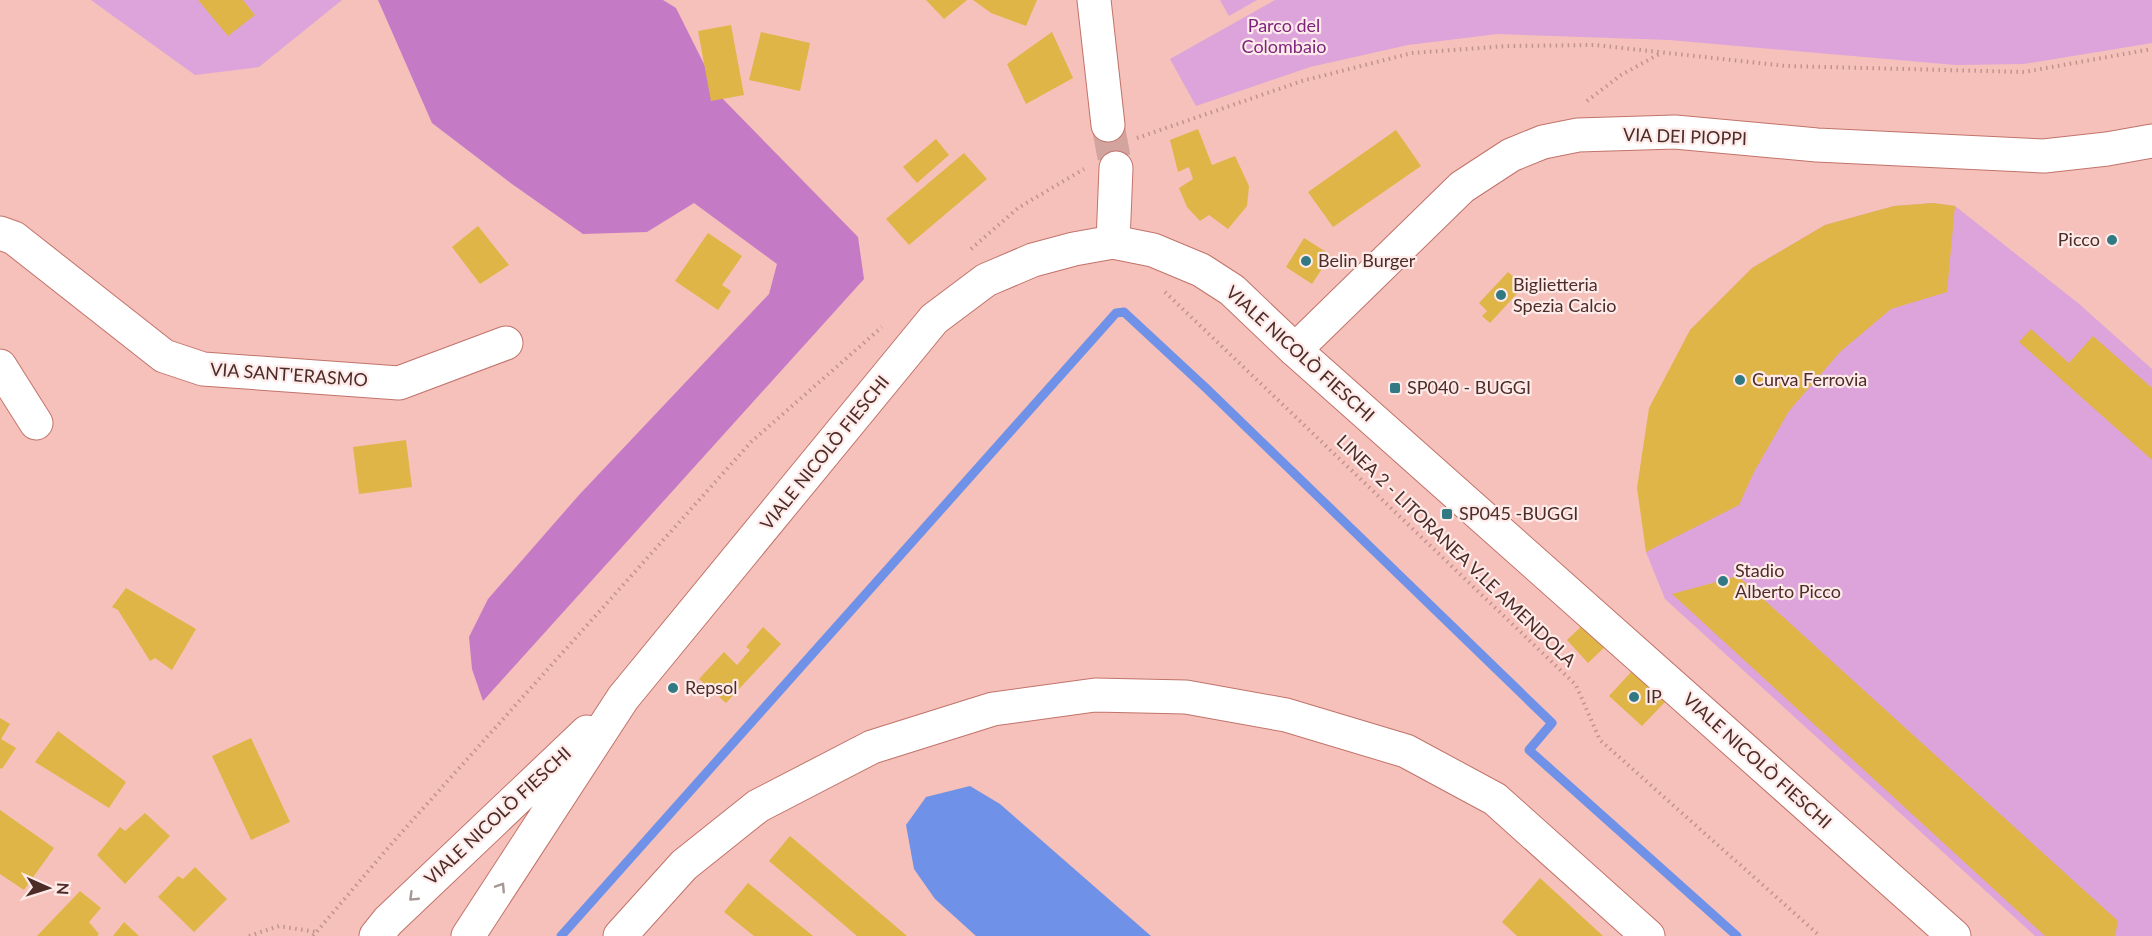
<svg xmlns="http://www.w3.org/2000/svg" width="2152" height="936" font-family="Lato,sans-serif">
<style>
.green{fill:#dca4db}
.forest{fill:#c57ac5}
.water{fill:#7091e8}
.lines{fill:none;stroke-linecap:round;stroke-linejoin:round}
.stream{stroke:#7091e8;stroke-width:9}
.building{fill:#e0b547}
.minor-tunnel{stroke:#d3a39d;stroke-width:33;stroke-dasharray:33 16;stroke-linecap:butt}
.minor-casing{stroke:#c1736a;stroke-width:35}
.major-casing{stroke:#c1736a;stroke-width:35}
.path{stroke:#c1938d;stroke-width:4;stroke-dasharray:1.5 4.5;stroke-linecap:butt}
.minor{stroke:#fff;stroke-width:33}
.major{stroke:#fff;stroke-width:33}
.oneway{stroke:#a69694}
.poi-dot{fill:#327a83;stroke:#feebe9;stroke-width:2}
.labels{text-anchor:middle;stroke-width:4.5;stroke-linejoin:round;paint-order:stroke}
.park-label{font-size:18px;fill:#7d247f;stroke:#feebe9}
.street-label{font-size:18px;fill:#4d2c28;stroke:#feebe9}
.poi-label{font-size:18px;fill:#4d2c28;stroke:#feebe9;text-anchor:start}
</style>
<rect width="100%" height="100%" fill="#f5c1ba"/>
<!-- green -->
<path class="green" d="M 91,0 L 342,0 L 259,67 L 195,75 Z
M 1220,0 L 1257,0 L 1229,16 Z
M 1275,0 L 2152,0 L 2152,43 L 2024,64 L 1956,65 L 1669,40 L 1497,34 L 1408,45 L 1310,67 L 1196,106 L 1170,59 Z
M 1933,203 L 1955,206 L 2078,303 L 2152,369 L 2152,936 L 2035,936 L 1665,599 L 1646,552 L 1690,330 L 1752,268 L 1825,225 L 1894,206 Z"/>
<!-- forest -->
<path class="forest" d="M 378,0 L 663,0 L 676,8 L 720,96 L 858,237 L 864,279 L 483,701 L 472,669 L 469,637 L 488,599 L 579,495 L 769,294 L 777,264 L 694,203 L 647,232 L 583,234 L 512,184 L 432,123 Z"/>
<!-- water -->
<path class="water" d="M 970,786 L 1000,804 L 1151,936 L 976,936 L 935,899 L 914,869 L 906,825 L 926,797 Z"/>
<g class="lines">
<!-- stream -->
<path class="stream" d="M 561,936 L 1116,313 L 1124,312 L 1207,389 L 1552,723 L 1529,750 L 1737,936"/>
</g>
<!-- building -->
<path class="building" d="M 198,0 L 243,0 L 255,15 L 228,36 Z
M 926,0 L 967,0 L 944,19 Z
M 973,0 L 1037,0 L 1026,26 L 991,13 Z
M 731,25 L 744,95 L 711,101 L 698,31 Z
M 761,32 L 810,43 L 800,91 L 749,80 Z
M 1052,32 L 1073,78 L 1026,104 L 1007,64 Z
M 1198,129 L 1212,165 L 1235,156 L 1249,186 L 1247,206 L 1228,229 L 1209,215 L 1200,221 L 1187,207 L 1179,188 L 1193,179 L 1189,167 L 1178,172 L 1170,140 Z
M 1396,130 L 1421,166 L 1333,227 L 1308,192 Z
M 936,139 L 949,155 L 917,183 L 903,167 Z
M 964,153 L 987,179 L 909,245 L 886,219 Z
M 1933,203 L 1955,206 L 1947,292 L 1891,309 L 1840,352 L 1789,411 L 1754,472 L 1739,505 L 1646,552 L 1637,488 L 1649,408 L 1690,330 L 1752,268 L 1825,225 L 1894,206 Z
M 478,226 L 509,265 L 480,284 L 452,247 Z
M 708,233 L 742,256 L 722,285 L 731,291 L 718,310 L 675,281 Z
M 1304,238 L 1331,255 L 1312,284 L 1286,267 Z
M 1508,272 L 1524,286 L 1490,323 L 1482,316 L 1487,311 L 1479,303 Z
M 2031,329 L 2069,363 L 2093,336 L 2152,388 L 2152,460 L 2019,342 Z
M 406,440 L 412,487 L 359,494 L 353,447 Z
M 1738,576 L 2118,921 L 2115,936 L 2045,936 L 1672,594 Z
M 126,588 L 196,629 L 172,670 L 155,658 L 150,661 L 118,610 L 112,607 Z
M 1587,621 L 1608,644 L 1588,663 L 1567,640 Z
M 763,627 L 781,644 L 726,703 L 699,679 L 724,652 L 737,665 L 750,650 L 746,647 Z
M 1632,671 L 1666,701 L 1642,726 L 1609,696 Z
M 0,718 L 10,724 L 1,739 L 16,748 L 2,769 L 0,768 Z
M 58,731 L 126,782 L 109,808 L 35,762 Z
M 251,738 L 290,822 L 251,840 L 212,756 Z
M 0,810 L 54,848 L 24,890 L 0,874 Z
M 145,813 L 170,836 L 125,884 L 97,855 L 120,827 L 125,831 Z
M 790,836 L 907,936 L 857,936 L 769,861 Z
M 195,867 L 227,899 L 194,932 L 158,897 L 178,876 L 183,879 Z
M 1540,878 L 1603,936 L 1517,936 L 1502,922 Z
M 748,883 L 813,936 L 754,936 L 724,912 Z
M 80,891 L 101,908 L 89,922 L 99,934 L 97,936 L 37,936 Z
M 124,922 L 139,936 L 113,936 Z"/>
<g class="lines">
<!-- minor-tunnel -->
<path class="minor-tunnel" d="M 1108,125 L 1116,168"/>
<!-- minor casing -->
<g class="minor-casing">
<path id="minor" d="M 1094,0 L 1108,125
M 0,233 L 14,238 L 164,356 L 203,369 L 399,383 L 506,343
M 1113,242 L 1116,168
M 1295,350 L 1462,187 L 1511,155 L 1543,142 L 1578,135 L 1675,132 L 1817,145 L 2044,156 L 2107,149 L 2152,141
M 0,366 L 36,423
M 620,936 L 684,865 L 758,806 L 872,747 L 993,709 L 1095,695 L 1186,697 L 1286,715 L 1406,751 L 1495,799 L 1648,936"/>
</g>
<!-- major casing -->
<g class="major-casing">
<path id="major" d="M 376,936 L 388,921 L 587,732
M 468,936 L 623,698 L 934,319 L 986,280 L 1033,260 L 1074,249 L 1113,242 L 1153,250 L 1201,270 L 1232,290 L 1295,350 L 1954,936"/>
</g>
<!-- path -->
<path class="path" d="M 1587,101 L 1621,75 L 1661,53
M 1137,138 L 1302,81 L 1412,53 L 1507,46 L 1595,45 L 1786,66 L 2024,72 L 2152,49
M 971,249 L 1018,208 L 1084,169
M 1165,292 L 1576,685 L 1600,740 L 1820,936
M 249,936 L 279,926 L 316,932
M 313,936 L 393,842 L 751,442 L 882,327"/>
<!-- minor -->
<use href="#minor" class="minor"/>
<!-- major -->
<use href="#major" class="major"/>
</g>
<!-- one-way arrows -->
<defs><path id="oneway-chevron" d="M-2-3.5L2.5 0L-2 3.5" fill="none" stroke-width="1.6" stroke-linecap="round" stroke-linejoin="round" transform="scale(1.5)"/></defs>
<g class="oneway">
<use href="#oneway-chevron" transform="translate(501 887) rotate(-57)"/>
<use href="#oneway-chevron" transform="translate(413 897) rotate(136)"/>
</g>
<!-- markers -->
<g class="poi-dot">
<circle cx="2112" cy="240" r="6"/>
<circle cx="1306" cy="261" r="6"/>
<circle cx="1501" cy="295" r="6"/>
<circle cx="1740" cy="380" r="6"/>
<rect x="1389" y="382" width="12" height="12" rx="3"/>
<rect x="1441" y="508" width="12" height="12" rx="3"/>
<circle cx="1723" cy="581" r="6"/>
<circle cx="673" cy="688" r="6"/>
<circle cx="1634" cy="697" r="6"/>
</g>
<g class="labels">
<!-- park labels -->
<g class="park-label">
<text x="1284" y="32">Parco del<tspan x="1284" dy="21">Colombaio</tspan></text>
</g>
<!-- street labels -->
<g class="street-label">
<text transform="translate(1685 137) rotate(2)" y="6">VIA DEI PIOPPI</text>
<text transform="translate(1300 354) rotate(42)" y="6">VIALE NICOLÒ FIESCHI</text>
<text transform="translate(289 375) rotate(4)" y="6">VIA SANT'ERASMO</text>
<text transform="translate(825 453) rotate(-51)" y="6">VIALE NICOLÒ FIESCHI</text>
<text transform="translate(1456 551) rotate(44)" y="6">LINEA 2 - LITORANEA V.LE AMENDOLA</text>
<text transform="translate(1757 761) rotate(42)" y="6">VIALE NICOLÒ FIESCHI</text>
<text transform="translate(498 816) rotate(-43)" y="6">VIALE NICOLÒ FIESCHI</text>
</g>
<!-- poi labels -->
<g class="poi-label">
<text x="2100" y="246" text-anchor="end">Picco</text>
<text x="1318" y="267">Belin Burger</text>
<text x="1513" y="291">Biglietteria<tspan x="1513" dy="21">Spezia Calcio</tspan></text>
<text x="1752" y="386">Curva Ferrovia</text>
<text x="1407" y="394">SP040 - BUGGI</text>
<text x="1459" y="520">SP045 -BUGGI</text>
<text x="1735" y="577">Stadio<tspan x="1735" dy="21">Alberto Picco</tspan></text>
<text x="685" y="694">Repsol</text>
<text x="1646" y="703">IP</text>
</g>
</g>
<!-- north arrow -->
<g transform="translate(48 888) rotate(93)" stroke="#feebe9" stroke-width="4.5" paint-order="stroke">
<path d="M0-4.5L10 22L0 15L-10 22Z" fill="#4d2c28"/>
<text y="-9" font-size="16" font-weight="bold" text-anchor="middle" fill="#4d2c28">N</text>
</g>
</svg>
